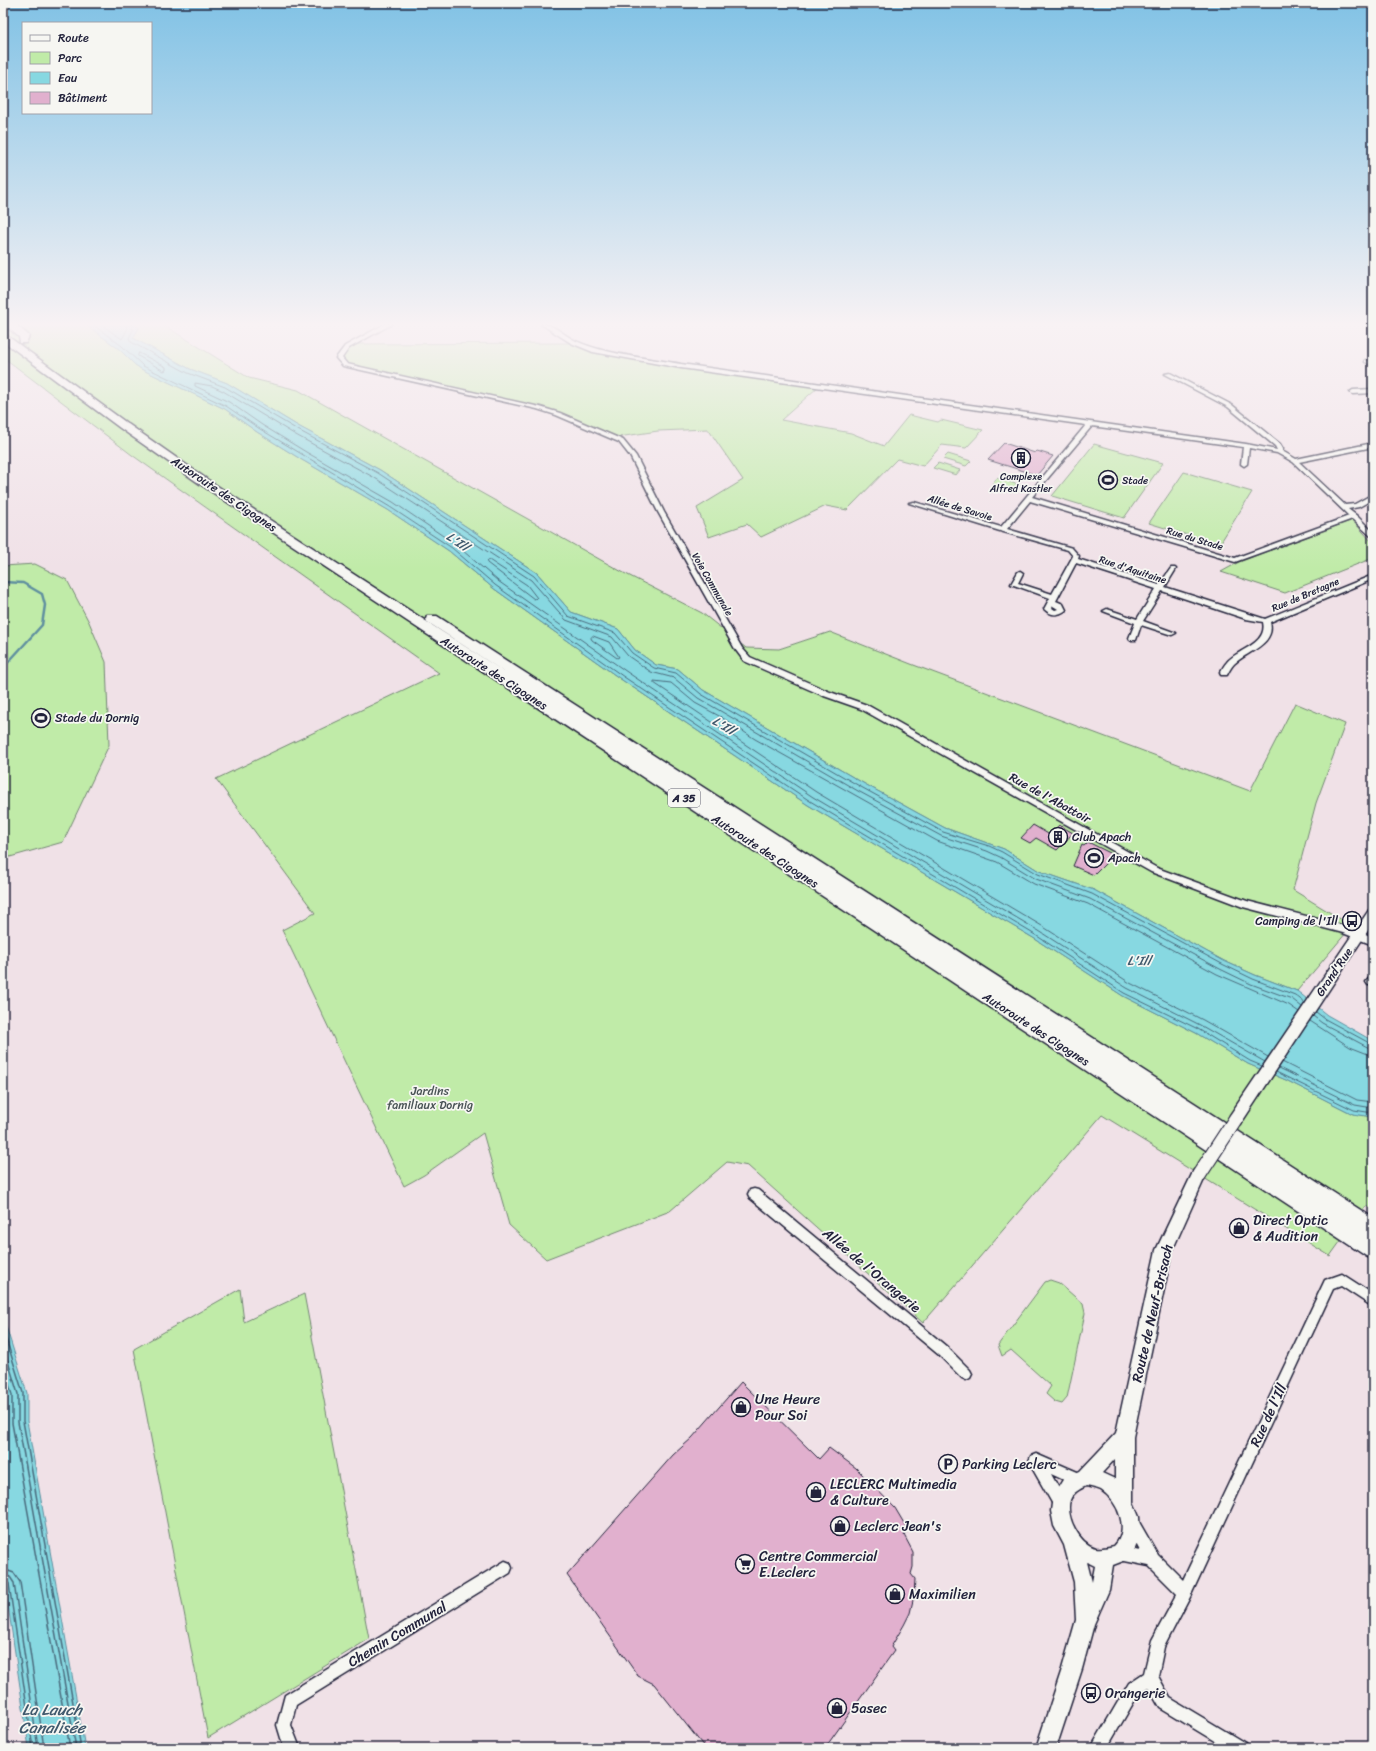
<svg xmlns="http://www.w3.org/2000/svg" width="1376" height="1751" font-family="Sriracha,sans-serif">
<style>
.green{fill:#c0eba8;stroke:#718672}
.water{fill:#87d8e1;stroke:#5f8f9f}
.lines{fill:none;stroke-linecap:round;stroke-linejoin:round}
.shore-far1{stroke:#4a6b7d;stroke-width:1}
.shore{stroke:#4a6b7d;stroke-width:1.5}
.stream{stroke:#5f8f9f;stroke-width:2.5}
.building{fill:#e1b0ce;stroke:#22223b}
.minor-casing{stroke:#22223b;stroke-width:3}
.secondary-casing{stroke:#22223b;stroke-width:3}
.motorway-casing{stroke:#22223b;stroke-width:3}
.minor{fill:#f6f6f2;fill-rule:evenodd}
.secondary{fill:#f6f6f2;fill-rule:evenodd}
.motorway{fill:#f6f6f2;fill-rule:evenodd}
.secondary-bridge-casing{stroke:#22223b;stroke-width:16;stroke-linecap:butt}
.secondary-bridge{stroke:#f6f6f2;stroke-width:14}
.labels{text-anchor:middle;stroke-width:3.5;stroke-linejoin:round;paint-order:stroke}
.far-poi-label{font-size:10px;fill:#22223b;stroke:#f6f6f2}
.far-street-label{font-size:10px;fill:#22223b;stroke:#f6f6f2}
.shield{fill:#f6f6f2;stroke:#626272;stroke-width:1}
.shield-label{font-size:11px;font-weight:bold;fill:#22223b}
.street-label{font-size:12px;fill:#22223b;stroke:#f6f6f2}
.poi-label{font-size:12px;fill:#22223b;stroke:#f6f6f2;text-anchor:start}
.park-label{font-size:12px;fill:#4a5456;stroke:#f6f6f2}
.water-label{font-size:13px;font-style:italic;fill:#40596d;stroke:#f6f6f2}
.near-poi-label{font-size:14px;fill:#22223b;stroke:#f6f6f2;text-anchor:start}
.near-street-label{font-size:14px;fill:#22223b;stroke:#f6f6f2}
.near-water-label{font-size:16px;font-style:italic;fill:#40596d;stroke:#f6f6f2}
</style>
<rect width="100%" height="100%" fill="#f0e1e7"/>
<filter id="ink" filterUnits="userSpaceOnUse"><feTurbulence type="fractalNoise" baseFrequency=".025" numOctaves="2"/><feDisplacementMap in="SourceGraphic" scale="8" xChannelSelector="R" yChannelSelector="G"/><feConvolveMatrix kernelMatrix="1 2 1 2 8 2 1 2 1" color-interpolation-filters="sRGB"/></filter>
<g filter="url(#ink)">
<!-- green -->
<path class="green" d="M 9,324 L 85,324 L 119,349 L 134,364 L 141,369 L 225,409 L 257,432 L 302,460 L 388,510 L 449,551 L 493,588 L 622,680 L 808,805 L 1035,939 L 1123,996 L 1196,1033 L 1248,1064 L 1286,1080 L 1353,1114 L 1373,1117 L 1373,1210 L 1366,1206 L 1330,1256 L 1102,1115 L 923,1323 L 748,1166 L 727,1162 L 670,1211 L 546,1259 L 509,1225 L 483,1133 L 424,1175 L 404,1186 L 282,930 L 315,913 L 216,779 L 439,673 L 132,455 L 3,357 L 3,326 Z
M 133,324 L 162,324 L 249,378 L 298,390 L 624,573 L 702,613 L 746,648 L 779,649 L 830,632 L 911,664 L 1250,791 L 1295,703 L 1345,724 L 1316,803 L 1293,890 L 1352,926 L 1297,991 L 1255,975 L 1224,961 L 1094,890 L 1039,871 L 1004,849 L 945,828 L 863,783 L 703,690 L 678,669 L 656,665 L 635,650 L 618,629 L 571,612 L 537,573 L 380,470 L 298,426 L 227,383 L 190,369 L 133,338 L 139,328 Z
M 569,343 L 660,363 L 818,387 L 781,420 L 851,433 L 884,446 L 909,415 L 938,422 L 941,420 L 983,430 L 966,448 L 942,445 L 923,466 L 897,459 L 847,510 L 826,506 L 761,537 L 747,524 L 709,537 L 697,508 L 743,480 L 708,429 L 658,431 L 618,437 L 535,408 L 349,366 L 337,356 L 357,344 Z
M 1094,444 L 1163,463 L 1124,518 L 1052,496 Z
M 948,454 L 971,461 L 966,466 L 943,459 Z
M 938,463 L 960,470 L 956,475 L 933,468 Z
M 1184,472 L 1252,492 L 1219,545 L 1149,523 Z
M 997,478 L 1020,485 L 1020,486 L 1015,491 L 992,484 Z
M 1352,520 L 1373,543 L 1373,558 L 1285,593 L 1221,572 L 1239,562 Z
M 35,564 L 67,580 L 89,622 L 106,662 L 109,745 L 63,842 L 3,859 L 3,566 Z
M 1050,1280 L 1059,1283 L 1083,1304 L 1085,1313 L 1067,1398 L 1062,1404 L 1055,1402 L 1046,1394 L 1051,1386 L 1011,1350 L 1002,1356 L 998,1345 L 1045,1282 Z
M 240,1289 L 244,1322 L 304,1294 L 369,1639 L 208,1738 L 134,1349 Z"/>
<!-- water -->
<path class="water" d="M 85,324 L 133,324 L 139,328 L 133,338 L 190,369 L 227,383 L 298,426 L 380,470 L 537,573 L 571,612 L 618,629 L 635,650 L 656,665 L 678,669 L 703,690 L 863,783 L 945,828 L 1004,849 L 1039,871 L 1094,890 L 1224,961 L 1255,975 L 1297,991 L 1327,1015 L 1373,1041 L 1373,1117 L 1353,1114 L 1286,1080 L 1248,1064 L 1196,1033 L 1123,996 L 1035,939 L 808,805 L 622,680 L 493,588 L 449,551 L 388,510 L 302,460 L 257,432 L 225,409 L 141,369 L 134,364 L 119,349 Z
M 3,1317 L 27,1393 L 27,1421 L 85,1748 L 29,1748 L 3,1571 Z"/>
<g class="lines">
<!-- shore-far1 -->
<path class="shore-far1" d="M 92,324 L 122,346 L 143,366 L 226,406 L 260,429 L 390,507 L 452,548 L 495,585 L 624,677 L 810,801 L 1037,936 L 1124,993 L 1198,1029 L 1250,1061 L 1262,1066
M 100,324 L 122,339 L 127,330 L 126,324
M 131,324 L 133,330 L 129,338 L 131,342 L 188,373 L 225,387 L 296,429 L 378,473 L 534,576 L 568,616 L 615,633 L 632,653 L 654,668 L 676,673 L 701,694 L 861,787 L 943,832 L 989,846 L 1002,852 L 1038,874 L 1092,894 L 1222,964 L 1253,979 L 1295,995 L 1305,1003
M 139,353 L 166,367 L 166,370 L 164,371 L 138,356 Z
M 489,560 L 527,585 L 537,598 L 534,599 L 487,563 Z
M 593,636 L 609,642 L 619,657 L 617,658 L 592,640 L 591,638 Z
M 1316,1012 L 1325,1019 L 1373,1045
M 1313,1016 L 1322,1023 L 1373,1050
M 1310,1021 L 1350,1047 L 1373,1056
M 1268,1057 L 1203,1020 L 1130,983 L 1042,926 L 816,792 L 654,683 L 654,681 L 671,683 L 695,703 L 721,717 L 755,739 L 937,841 L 997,862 L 1034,884 L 1088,904 L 1217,974 L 1289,1005 L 1299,1012
M 1265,1062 L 1200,1025 L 1127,988 L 1039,931 L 813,797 L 627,672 L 498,581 L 455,544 L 393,502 L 306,452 L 262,425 L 229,402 L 195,386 L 195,383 L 212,386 L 223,391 L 294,434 L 375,478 L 531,580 L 566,620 L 612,637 L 628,656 L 651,672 L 674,678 L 698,698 L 858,791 L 941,836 L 987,851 L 1000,857 L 1036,879 L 1090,899 L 1220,969 L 1251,984 L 1292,999 L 1302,1007
M 1282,1062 L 1357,1100 L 1373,1102
M 1279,1068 L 1355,1105 L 1373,1108
M 1276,1072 L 1354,1110 L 1373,1113"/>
<!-- shore -->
<path class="shore" d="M 3,1329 L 23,1393 L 23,1421 L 81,1748
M 3,1345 L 18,1394 L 18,1422 L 76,1748
M 3,1365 L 12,1395 L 12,1423 L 70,1748
M 3,1569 L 14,1573 L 20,1582 L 44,1748
M 3,1575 L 10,1577 L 14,1583 L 38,1748
M 3,1580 L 7,1581 L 9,1584 L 33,1748"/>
<!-- stream -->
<path class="stream" d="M 3,582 L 23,583 L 42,594 L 45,605 L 42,625 L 3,668"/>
</g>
<!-- building -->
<path class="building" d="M 1004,443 L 1035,453 L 1037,451 L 1053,456 L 1037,475 L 988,460 Z
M 1033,825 L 1050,835 L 1059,825 L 1073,833 L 1057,850 L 1036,838 L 1030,843 L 1021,838 Z
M 1088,842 L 1114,855 L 1094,875 L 1073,866 L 1082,845 L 1084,846 Z
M 741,1382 L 819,1459 L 829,1448 L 856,1468 L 895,1508 L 908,1530 L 904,1535 L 913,1552 L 913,1567 L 911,1574 L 915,1579 L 914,1596 L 910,1613 L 904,1625 L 891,1647 L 894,1651 L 825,1748 L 705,1748 L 654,1684 L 638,1676 L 567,1575 L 673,1455 L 692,1438 Z"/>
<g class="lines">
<!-- minor casing -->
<g class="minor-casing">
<path id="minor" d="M 385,324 L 392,324 L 349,348 L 342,358 L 347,364 L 540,407 L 560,413 L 623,440 L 636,456 L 664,512 L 742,648 L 750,657 L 830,692 L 867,705 L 1157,868 L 1247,901 L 1345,926 L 1373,937 L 1373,945 L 1343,933 L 1243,907 L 1151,872 L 861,709 L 824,696 L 744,661 L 735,649 L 658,512 L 630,456 L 619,442 L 556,415 L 537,409 L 343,366 L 336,358 L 345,346 Z
M 541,324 C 554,324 565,336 576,341 C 607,355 648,358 681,364 L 1246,444 L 1277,450 L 1275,446 L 1228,407 L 1165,374 L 1170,373 L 1232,405 L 1280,444 L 1283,449 L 1282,451 L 1296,459 L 1373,443 L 1373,447 L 1299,462 L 1345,505 L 1355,504 L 1373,494 L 1373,499 L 1359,507 L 1348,509 L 1357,516 L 1373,532 L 1373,538 L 1352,519 L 1350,520 L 1235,562 L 1030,501 L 1007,529 L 1072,548 L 1079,556 L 1078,559 L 1159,585 L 1171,568 L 1175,568 L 1176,569 L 1165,587 L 1265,619 L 1373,575 L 1373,579 L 1270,622 C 1276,645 1247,651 1234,664 C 1231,667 1229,671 1227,675 L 1221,675 L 1220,673 C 1222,669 1224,665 1227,662 C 1238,649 1268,644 1263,622 L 1246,619 L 1162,591 L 1143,621 L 1176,633 L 1172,635 L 1141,625 L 1136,640 L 1130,640 L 1129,638 L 1135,623 L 1103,611 L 1107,609 L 1137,619 L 1156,589 L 1076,563 L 1056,601 L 1063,604 L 1066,610 C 1058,616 1051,616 1044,609 L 1050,598 L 1011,584 L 1018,572 L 1020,571 L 1023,573 L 1018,583 L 1052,594 L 1073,556 L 1068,550 L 1000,531 L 909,503 L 914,502 L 1001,527 L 1086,425 L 681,368 L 593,352 L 571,343 ZM 1092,426 L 1243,447 L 1241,464 L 1244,466 L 1247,464 L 1249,448 L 1277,453 L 1293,462 L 1349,516 L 1235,558 L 1032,497 ZM 1053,606 L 1058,609 L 1055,610 L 1052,608 Z
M 1365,360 L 1373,362 L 1373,366 L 1365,362 Z
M 1373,389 L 1373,393 L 1353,394 L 1350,392 L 1353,390 Z
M 1373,976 L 1373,985 L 1368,985 L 1366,982 L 1370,977 Z
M 754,1189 L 758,1190 L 947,1347 L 970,1370 L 972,1374 L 970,1378 L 966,1380 L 962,1378 L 939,1355 L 750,1198 L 748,1194 L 750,1190 Z
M 1342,1274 L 1373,1294 L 1373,1307 L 1341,1286 L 1333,1289 L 1190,1597 L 1164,1647 L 1158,1676 L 1170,1698 L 1245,1743 L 1248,1748 L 1226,1748 L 1160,1708 L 1148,1687 L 1139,1693 L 1107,1748 L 1091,1748 L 1129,1683 L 1144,1673 L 1152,1640 L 1177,1594 L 1149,1566 L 1115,1559 L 1113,1554 L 1115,1549 L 1120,1547 L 1140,1551 L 1127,1527 L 1129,1522 L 1134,1520 L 1139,1522 L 1158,1555 L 1183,1580 L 1325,1280 Z
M 1036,1454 L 1082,1474 L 1084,1479 L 1082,1484 L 1077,1486 L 1051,1474 L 1067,1503 L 1065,1508 L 1060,1510 L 1055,1508 L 1031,1466 L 1029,1461 L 1031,1456 Z
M 505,1561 L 510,1563 L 512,1568 L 510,1573 L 296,1705 L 291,1725 L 300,1748 L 284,1748 L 277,1725 L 285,1695 Z"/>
</g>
<!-- secondary casing -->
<g class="secondary-casing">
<path id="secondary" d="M 1373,908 L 1373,923 L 1240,1125 L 1235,1127 L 1230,1125 L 1228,1120 L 1230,1115 L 1369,910 Z
M 1199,1168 L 1204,1170 L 1206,1175 L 1172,1251 L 1133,1437 L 1133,1502 L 1139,1517 L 1140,1537 L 1133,1553 L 1126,1560 L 1113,1565 L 1109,1590 L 1094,1624 L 1082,1669 L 1056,1748 L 1036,1748 L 1062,1669 L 1076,1620 L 1074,1582 L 1064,1545 L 1054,1526 L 1051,1511 L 1053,1496 L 1064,1478 L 1080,1471 L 1116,1433 L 1156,1250 L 1194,1170 ZM 1115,1459 L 1115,1479 L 1102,1473 ZM 1086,1486 C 1091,1487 1097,1488 1101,1490 C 1119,1502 1130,1530 1114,1546 C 1109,1547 1101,1549 1096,1548 C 1079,1544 1065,1516 1070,1500 C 1073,1492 1080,1489 1086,1486 ZM 1087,1562 L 1095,1566 L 1092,1582 Z"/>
</g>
<!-- motorway casing -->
<g class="motorway-casing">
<path id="motorway" d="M 4,324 L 15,324 L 27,334 L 29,336 L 26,343 L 20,343 L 19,337 Z
M 3,334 L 6,335 L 128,424 L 208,480 L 534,691 L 427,622 L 426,619 L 427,616 L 437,616 L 1373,1218 L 1373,1259 L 1366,1256 L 200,484 L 120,428 L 3,341 Z"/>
</g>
<!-- minor -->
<use href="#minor" class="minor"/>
<!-- secondary -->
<use href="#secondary" class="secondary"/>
<!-- motorway -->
<use href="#motorway" class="motorway"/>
<!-- secondary-bridge casing -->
<g class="secondary-bridge-casing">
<path id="secondary-bridge" d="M 1199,1175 L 1235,1120"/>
</g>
<!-- secondary-bridge -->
<use href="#secondary-bridge" class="secondary-bridge"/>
</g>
</g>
<!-- sky -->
<linearGradient id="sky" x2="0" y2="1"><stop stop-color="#81c2e5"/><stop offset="0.57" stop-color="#f8f2f4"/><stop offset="1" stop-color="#f8f2f4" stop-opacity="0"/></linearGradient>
<rect width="1376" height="569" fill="url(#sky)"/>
<!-- icons -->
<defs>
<g id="building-ring" transform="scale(1)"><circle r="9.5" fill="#f6f6f2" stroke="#22223b" stroke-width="1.5"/><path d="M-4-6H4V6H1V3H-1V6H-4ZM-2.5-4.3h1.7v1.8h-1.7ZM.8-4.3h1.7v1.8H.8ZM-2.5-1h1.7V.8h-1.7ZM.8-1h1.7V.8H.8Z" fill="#22223b"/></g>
<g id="stadium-ring" transform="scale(1)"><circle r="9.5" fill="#f6f6f2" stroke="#22223b" stroke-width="1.5"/><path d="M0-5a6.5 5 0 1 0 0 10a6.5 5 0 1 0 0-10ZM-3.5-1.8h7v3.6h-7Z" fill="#22223b"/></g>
<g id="bus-ring" transform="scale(1)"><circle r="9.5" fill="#f6f6f2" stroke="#22223b" stroke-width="1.5"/><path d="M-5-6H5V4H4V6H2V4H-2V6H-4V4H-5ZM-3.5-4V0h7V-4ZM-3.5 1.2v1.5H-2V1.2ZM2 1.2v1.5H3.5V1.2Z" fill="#22223b"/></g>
<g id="shop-ring" transform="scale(1)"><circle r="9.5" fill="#f6f6f2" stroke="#22223b" stroke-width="1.5"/><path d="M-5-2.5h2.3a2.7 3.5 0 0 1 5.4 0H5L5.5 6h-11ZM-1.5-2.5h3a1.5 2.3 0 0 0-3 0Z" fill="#22223b"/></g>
<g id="parking-ring" transform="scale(1)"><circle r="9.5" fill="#f6f6f2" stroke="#22223b" stroke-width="1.5"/><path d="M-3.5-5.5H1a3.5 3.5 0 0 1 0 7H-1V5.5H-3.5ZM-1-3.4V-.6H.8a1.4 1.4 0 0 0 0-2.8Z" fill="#22223b"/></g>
<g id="supermarket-ring" transform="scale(1)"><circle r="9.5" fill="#f6f6f2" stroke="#22223b" stroke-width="1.5"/><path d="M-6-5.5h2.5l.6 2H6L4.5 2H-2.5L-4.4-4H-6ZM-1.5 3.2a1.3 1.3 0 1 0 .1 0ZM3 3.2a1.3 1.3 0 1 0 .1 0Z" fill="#22223b"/></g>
</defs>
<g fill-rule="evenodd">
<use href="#building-ring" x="1021" y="458"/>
<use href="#stadium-ring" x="1108" y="480"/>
<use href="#stadium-ring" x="41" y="718"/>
<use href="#building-ring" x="1058" y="837"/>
<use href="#stadium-ring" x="1094" y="858"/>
<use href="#bus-ring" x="1352" y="921"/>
<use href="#shop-ring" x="1239" y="1228"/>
<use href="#shop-ring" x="741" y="1407"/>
<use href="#parking-ring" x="948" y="1464"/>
<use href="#shop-ring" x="816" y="1492"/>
<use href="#shop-ring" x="840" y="1526"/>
<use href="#supermarket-ring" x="745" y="1564"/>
<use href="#shop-ring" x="895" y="1594"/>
<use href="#bus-ring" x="1091" y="1693"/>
<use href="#shop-ring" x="837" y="1708"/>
</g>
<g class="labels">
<!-- far-poi labels -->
<g class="far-poi-label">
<text x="1021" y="480">Complexe<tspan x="1021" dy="12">Alfred Kastler</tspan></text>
<text x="1122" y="484" text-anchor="start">Stade</text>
</g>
<!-- far-street labels -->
<g class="far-street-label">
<text transform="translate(960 507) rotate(17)" y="4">Allée de Savoie</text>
<text transform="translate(1195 538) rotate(17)" y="4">Rue du Stade</text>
<text transform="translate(1133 569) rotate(18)" y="4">Rue d'Aquitaine</text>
<text transform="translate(713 584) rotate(60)" y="4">Voie Communale</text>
<text transform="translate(1305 594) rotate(-23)" y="4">Rue de Bretagne</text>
</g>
<!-- shield labels -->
<rect class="shield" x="668" y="789" width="32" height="18" rx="3"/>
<g class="shield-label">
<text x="684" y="802">A 35</text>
</g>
<!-- street labels -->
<g class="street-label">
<text transform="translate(224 494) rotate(34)" y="4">Autoroute des Cigognes</text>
<text transform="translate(494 673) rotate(33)" y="4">Autoroute des Cigognes</text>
<text transform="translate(1050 798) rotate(29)" y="4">Rue de l'Abattoir</text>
<text transform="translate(765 851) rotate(33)" y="4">Autoroute des Cigognes</text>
<text transform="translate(1334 972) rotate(-56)" y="4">Grand'Rue</text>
<text transform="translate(1036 1029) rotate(33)" y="4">Autoroute des Cigognes</text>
</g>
<!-- poi labels -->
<g class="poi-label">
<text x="55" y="722">Stade du Dornig</text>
<text x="1072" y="841">Club Apach</text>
<text x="1108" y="862">Apach</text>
<text x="1338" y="925" text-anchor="end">Camping de l'Ill</text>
</g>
<!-- park labels -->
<g class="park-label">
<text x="430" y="1095">Jardins<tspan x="430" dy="14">familiaux Dornig</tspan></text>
</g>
<!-- water labels -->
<g class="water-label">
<text transform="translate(458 541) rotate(34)" y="5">L'Ill</text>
<text transform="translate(724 725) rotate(31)" y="5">L'Ill</text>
<text x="1139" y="965">L'Ill</text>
</g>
<!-- near-poi labels -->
<g class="near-poi-label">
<text x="1253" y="1225">Direct Optic<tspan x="1253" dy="16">&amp; Audition</tspan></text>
<text x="755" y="1404">Une Heure<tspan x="755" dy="16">Pour Soi</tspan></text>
<text x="962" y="1469">Parking Leclerc</text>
<text x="830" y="1489">LECLERC Multimedia<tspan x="830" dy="16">&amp; Culture</tspan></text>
<text x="854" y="1531">Leclerc Jean's</text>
<text x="759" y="1561">Centre Commercial<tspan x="759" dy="16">E.Leclerc</tspan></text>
<text x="909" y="1599">Maximilien</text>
<text x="1105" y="1698">Orangerie</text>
<text x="851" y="1713">5asec</text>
</g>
<!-- near-street labels -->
<g class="near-street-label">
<text transform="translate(872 1270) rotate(40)" y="5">Allée de l'Orangerie</text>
<text transform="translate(1152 1313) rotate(-77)" y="5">Route de Neuf-Brisach</text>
<text transform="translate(1268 1415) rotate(-65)" y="5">Rue de l'Ill</text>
<text transform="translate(397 1634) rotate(-31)" y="5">Chemin Communal</text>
</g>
<!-- near-water labels -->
<g class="near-water-label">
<text x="52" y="1715">La Lauch<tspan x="52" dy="18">Canalisée</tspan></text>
</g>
</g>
<!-- margin -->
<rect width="1376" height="1751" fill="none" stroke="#f6f6f2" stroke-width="16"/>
<rect x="8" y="8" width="1360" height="1735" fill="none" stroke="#22223b" stroke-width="1.5" filter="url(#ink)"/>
<!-- legend -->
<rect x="22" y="22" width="130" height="92" fill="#f6f6f2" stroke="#a1a1a9"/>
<rect x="30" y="35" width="20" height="6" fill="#f6f6f2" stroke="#a1a1a9"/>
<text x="58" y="42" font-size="12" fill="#22223b">Route</text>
<rect x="30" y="52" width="20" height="12" fill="#c0eba8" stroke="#a1a1a9"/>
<text x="58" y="62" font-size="12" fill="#22223b">Parc</text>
<rect x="30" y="72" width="20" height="12" fill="#87d8e1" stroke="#a1a1a9"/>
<text x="58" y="82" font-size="12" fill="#22223b">Eau</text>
<rect x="30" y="92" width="20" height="12" fill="#e1b0ce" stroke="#a1a1a9"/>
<text x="58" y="102" font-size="12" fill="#22223b">Bâtiment</text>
</svg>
